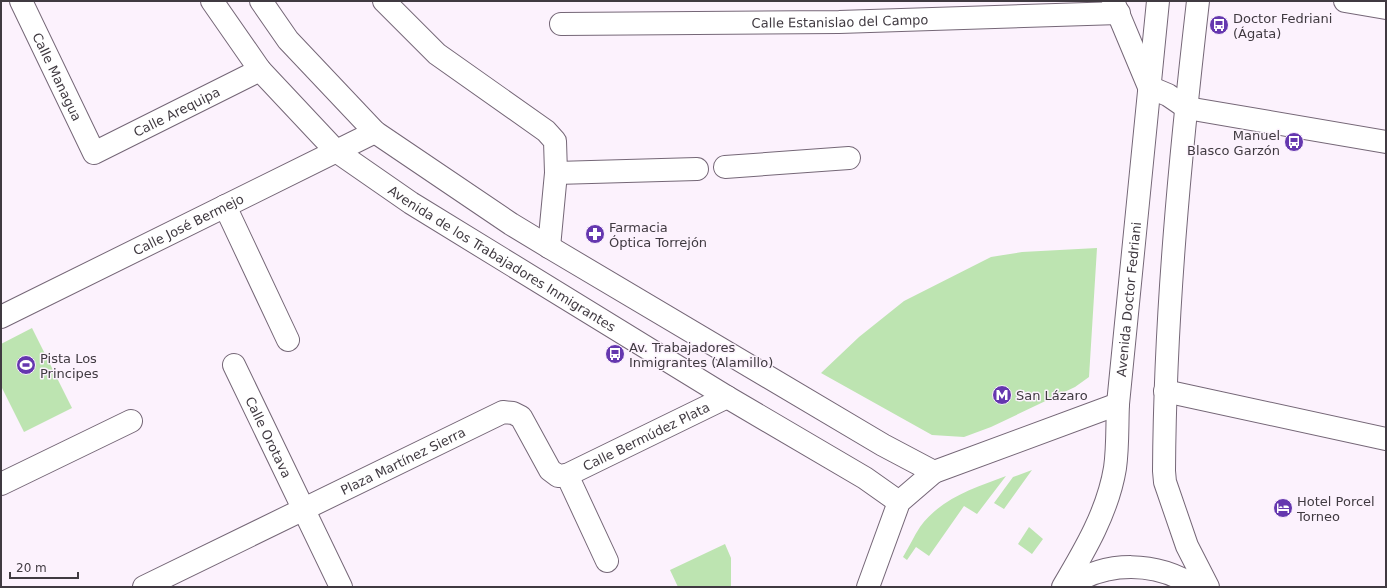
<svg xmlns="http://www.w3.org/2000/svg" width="1387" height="588" font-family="'DejaVu Sans',sans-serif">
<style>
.green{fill:#bde4b1}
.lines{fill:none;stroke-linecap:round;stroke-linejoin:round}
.minor-casing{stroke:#756777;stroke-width:24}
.major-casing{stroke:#756777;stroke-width:24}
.minor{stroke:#fff;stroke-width:22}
.major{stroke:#fff;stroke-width:22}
.labels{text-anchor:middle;stroke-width:3;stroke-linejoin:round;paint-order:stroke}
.poi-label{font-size:13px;fill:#403a41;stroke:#fcf2fd;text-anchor:start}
.street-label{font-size:13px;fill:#403a41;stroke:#fcf2fd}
</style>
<rect width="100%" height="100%" fill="#fcf2fd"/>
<!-- green -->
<path class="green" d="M 1097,248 L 1089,377 L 1075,387 L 991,427 L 964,437 L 932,435 L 821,373 L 859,337 L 904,301 L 991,257 L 1022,252 Z
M 32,328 L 72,408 L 24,432 L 1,386 L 1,344 Z
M 1032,470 L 1004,509 L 994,503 L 1013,477 Z
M 1006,476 L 977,514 L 964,506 L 929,556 L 916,547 L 907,560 L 903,557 C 909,547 914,536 920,527 C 941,498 974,488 1006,476 Z
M 1029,527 L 1043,539 L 1032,554 L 1018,544 Z
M 725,544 L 731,558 L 731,587 L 678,587 L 670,570 Z"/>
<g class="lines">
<!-- minor casing -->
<g class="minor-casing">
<g id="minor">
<path id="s1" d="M 21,1 L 94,153 L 260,70"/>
<path id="s2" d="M 212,1 L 260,70 L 336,151 L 411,203 L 727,397 L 865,478 L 899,502"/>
<path d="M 261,1 L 288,40 L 375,132 L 511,224 L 549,247 L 883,445 L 934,472"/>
<path d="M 384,1 L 437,54 L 546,131 L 555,141 L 556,173 L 549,247"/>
<path d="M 1113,1 L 1149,87 L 1168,95 L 1187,108 L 1386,142"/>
<path d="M 1345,1 L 1386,8"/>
<path id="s3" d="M 561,24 L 839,22 L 1119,13"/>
<path d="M 725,167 L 849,158"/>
<path d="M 556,173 L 697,169"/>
<path d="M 225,206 L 288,340"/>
<path id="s4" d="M 1,317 L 375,132"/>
<path id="s5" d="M 234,365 L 341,587"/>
<path d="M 1165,391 L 1386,439"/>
<path d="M 1,484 L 131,421"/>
<path id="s6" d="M 607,561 L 567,475 L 727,397"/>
<path id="s7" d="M 144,587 L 503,412 L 513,413 L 521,417 L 550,470 L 558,476 L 567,475"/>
<path d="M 868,587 L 899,502 L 934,472 L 1118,404"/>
</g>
</g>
<!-- major casing -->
<g class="major-casing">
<g id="major">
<path d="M 1198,1 C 1180,157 1165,314 1164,471 L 1165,482 L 1187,546 L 1208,587"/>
<path id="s8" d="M 1063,587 C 1085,550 1108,511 1115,468 C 1118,447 1117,425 1118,404 L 1158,1"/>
<path d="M 1067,587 C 1107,560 1156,561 1196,587"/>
</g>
</g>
<!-- minor -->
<use href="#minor" class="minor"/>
<!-- major -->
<use href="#major" class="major"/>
</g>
<!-- icons -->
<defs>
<g id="bus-disc" transform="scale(1)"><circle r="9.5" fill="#6537af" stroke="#fcf2fd"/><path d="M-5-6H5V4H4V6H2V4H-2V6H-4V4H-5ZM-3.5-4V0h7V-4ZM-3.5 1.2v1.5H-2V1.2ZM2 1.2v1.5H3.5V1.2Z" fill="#fff"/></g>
<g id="pharmacy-disc" transform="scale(1)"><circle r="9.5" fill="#6537af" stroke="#fcf2fd"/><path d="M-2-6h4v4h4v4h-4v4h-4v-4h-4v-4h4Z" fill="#fff"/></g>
<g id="stadium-disc" transform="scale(1)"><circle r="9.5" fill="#6537af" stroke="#fcf2fd"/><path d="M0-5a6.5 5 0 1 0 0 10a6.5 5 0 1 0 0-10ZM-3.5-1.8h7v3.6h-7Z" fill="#fff"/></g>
<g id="metro-disc" transform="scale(1)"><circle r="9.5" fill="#6537af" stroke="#fcf2fd"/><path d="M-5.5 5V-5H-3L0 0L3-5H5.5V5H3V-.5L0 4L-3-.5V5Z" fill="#fff"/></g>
<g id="hotel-disc" transform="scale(1)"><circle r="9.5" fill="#6537af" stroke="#fcf2fd"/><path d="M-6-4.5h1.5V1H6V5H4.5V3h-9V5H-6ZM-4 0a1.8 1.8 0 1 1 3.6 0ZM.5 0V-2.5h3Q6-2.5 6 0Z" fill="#fff"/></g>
</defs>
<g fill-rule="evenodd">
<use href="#bus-disc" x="1219" y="25"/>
<use href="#bus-disc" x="1294" y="142"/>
<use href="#pharmacy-disc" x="595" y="234"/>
<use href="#bus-disc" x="615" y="354"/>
<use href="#stadium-disc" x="26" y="365"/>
<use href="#metro-disc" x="1002" y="395"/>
<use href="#hotel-disc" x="1283" y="508"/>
</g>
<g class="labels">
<!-- poi labels -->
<g class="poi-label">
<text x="1233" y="23">Doctor Fedriani<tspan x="1233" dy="15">(Ágata)</tspan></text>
<text x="1280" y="140" text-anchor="end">Manuel<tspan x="1280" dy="15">Blasco Garzón</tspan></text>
<text x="609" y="232">Farmacia<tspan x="609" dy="15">Óptica Torrejón</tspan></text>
<text x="629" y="352">Av. Trabajadores<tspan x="629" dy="15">Inmigrantes (Alamillo)</tspan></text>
<text x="40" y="363">Pista Los<tspan x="40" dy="15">Principes</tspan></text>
<text x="1016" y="400">San Lázaro</text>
<text x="1297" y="506">Hotel Porcel<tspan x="1297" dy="15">Torneo</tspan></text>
</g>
<!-- street labels -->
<g class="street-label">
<text dy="5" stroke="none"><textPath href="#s3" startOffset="279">Calle Estanislao del Campo</textPath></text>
<text dy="5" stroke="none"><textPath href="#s1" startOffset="84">Calle Managua</textPath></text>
<text dy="5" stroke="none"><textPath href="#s1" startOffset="261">Calle Arequipa</textPath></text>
<text dy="5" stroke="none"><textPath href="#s4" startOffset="209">Calle José Bermejo</textPath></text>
<text dy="5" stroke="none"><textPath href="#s2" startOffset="393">Avenida de los Trabajadores Inmigrantes</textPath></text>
<text dy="5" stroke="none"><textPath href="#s8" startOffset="300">Avenida Doctor Fedriani</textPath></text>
<text dy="5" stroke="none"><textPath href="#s6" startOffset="183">Calle Bermúdez Plata</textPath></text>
<text dy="5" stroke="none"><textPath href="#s5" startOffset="80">Calle Orotava</textPath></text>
<text dy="5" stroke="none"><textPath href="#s7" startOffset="288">Plaza Martínez Sierra</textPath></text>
</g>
</g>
<!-- border -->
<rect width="1387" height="588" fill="none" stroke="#403a41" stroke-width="4"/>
<!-- scale -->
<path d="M10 572v6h68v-6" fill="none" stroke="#403a41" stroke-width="2"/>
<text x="16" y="572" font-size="12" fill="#403a41" stroke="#fcf2fd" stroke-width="3" paint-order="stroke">20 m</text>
</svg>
